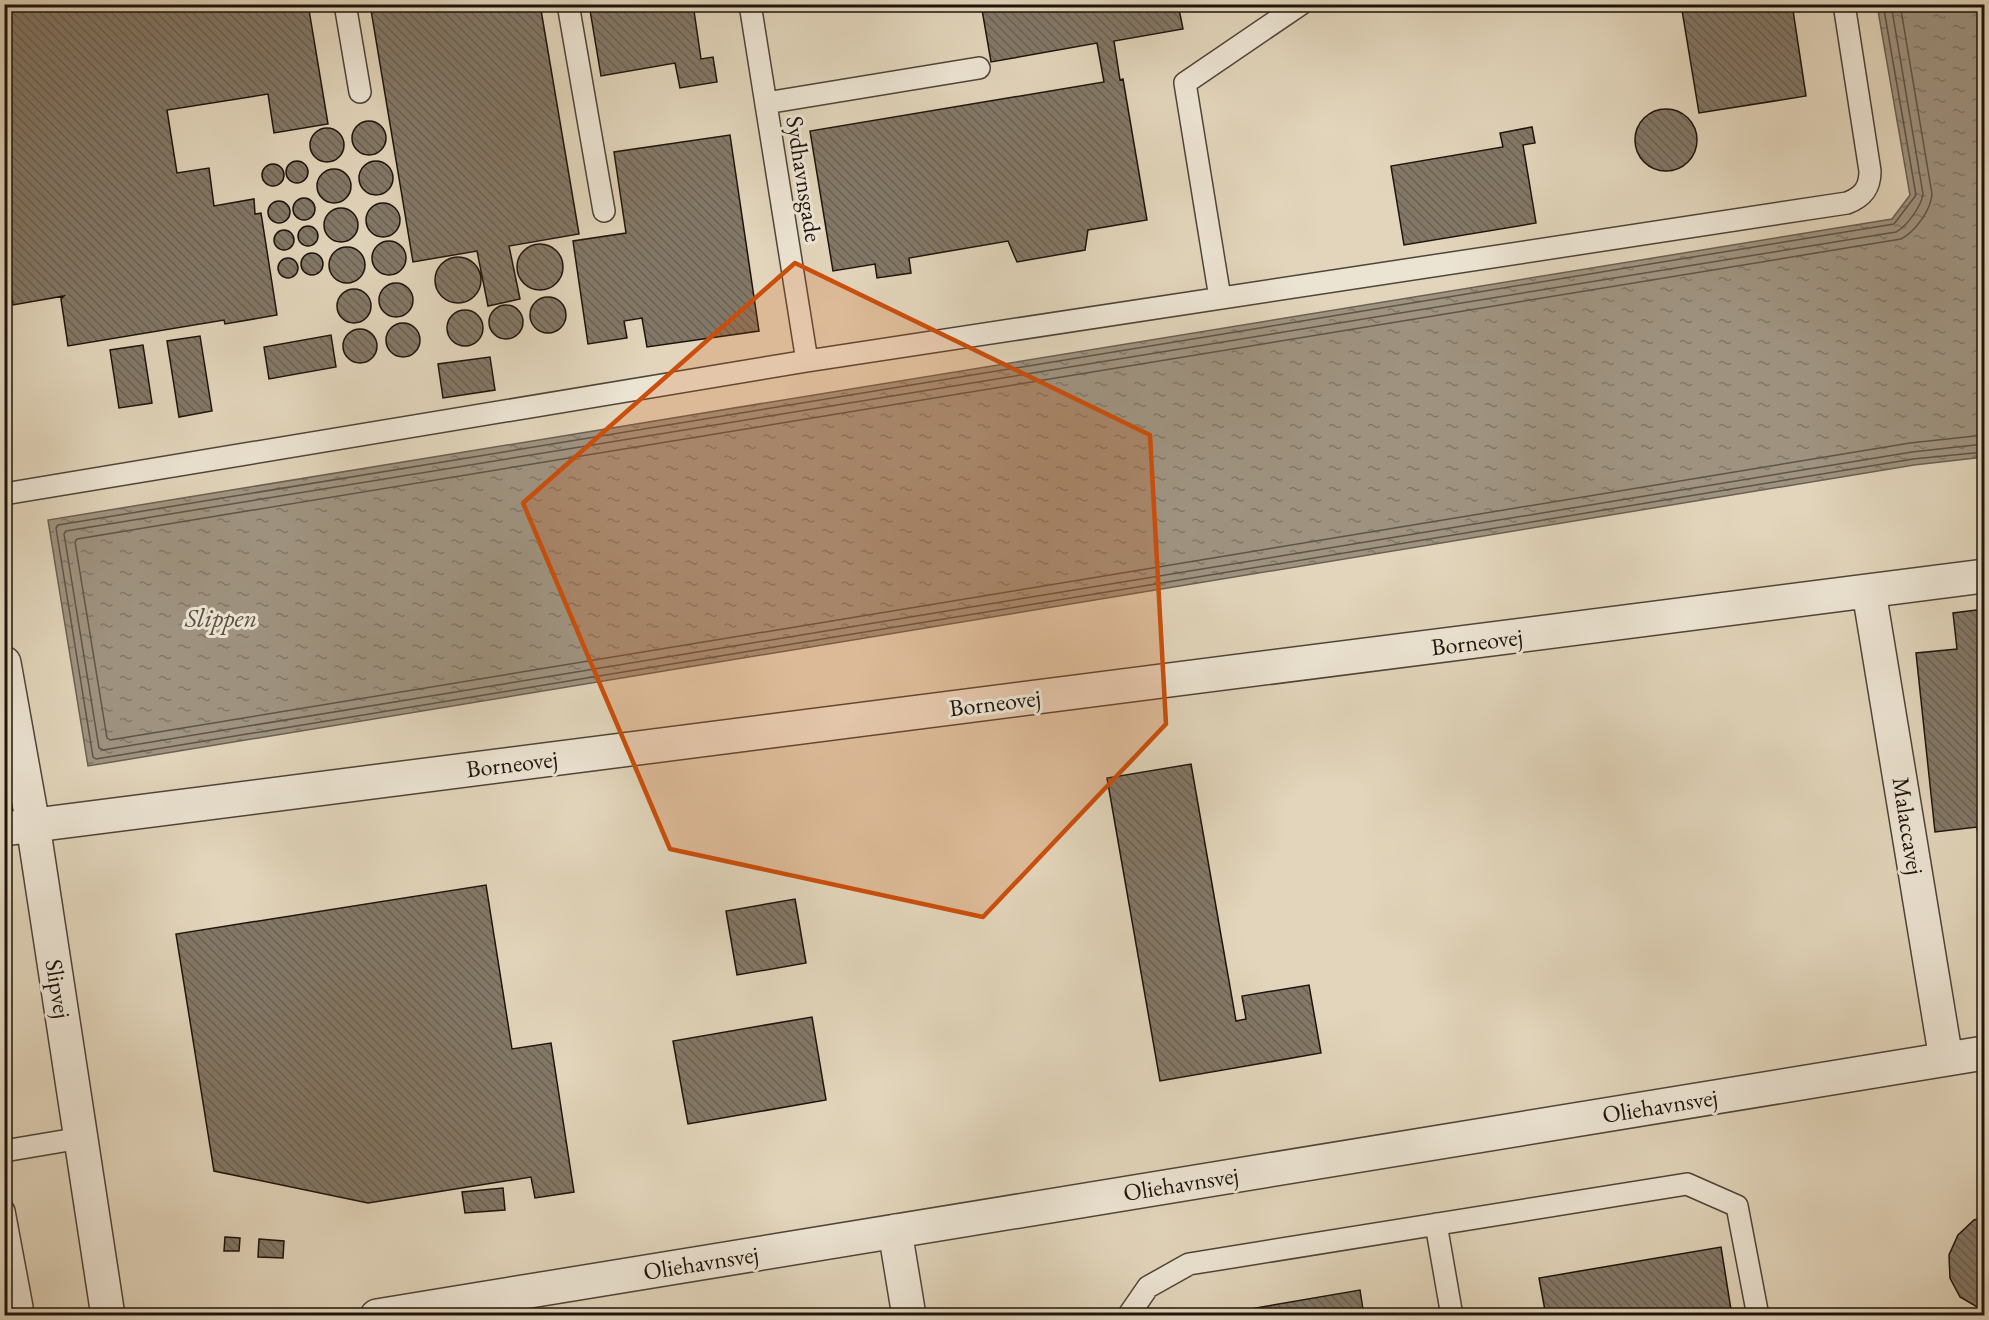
<svg xmlns="http://www.w3.org/2000/svg" width="1989" height="1320" font-family="'EB Garamond',serif">
<style>
.water{fill:url(#water-ripples);stroke:#6b6052;stroke-width:1.5}
.lines{fill:none;stroke-linecap:round;stroke-linejoin:round}
.shore{stroke:#5e5446;stroke-width:1.5}
.building{fill:url(#building-back-hatch);stroke:#1d140d;stroke-width:1.5}
.lane-casing{stroke:#4e4438;stroke-width:24}
.street-casing{stroke:#4e4438;stroke-width:36}
.lane{stroke:#ece4d3;stroke-width:21}
.street{stroke:#ece4d3;stroke-width:33}
.marked{fill:#ca4f0c;fill-opacity:0.2;stroke:#ca4f0c;stroke-width:4.5;stroke-linejoin:round}
.labels{text-anchor:middle;stroke-width:6;stroke-linejoin:round;paint-order:stroke}
.street-label{font-size:24px;fill:#1d140d;stroke:#ece4d3}
.water-label{font-size:26px;font-style:italic;fill:#584d41;stroke:#ece4d3}
</style>
<defs>
<pattern id="water-ripples" width="26" height="14" patternUnits="userSpaceOnUse" patternTransform="scale(1.5)"><rect width="26" height="14" fill="#9f9380"/><path d="M2 4q2-2 4 0t4 0M15 11q2-2 4 0t4 0" fill="none" stroke="#817767"/></pattern>
<pattern id="building-back-hatch" width="6" height="6" patternUnits="userSpaceOnUse" patternTransform="scale(1.5)"><rect width="6" height="6" fill="#837867"/><path d="M-1 5l2 2M0 0l6 6M5-1l2 2" fill="none" stroke="#6b6153"/></pattern>
</defs>
<rect width="100%" height="100%" fill="#e2d5bb"/>
<filter id="stains"><feTurbulence type="fractalNoise" baseFrequency=".00333" numOctaves="4"/><feColorMatrix values="0 0 0 0 .2 0 0 0 0 .09 0 0 0 0 .02 0 0 0 .5 -.17"/></filter>
<radialGradient id="worn" r=".72"><stop offset=".6" stop-color="#630" stop-opacity="0"/><stop offset="1" stop-color="#630" stop-opacity=".3"/></radialGradient>
<!-- water -->
<path class="water" d="M 1877,5 L 1984,5 L 1984,457 L 1914,465 L 88,766 L 48,520 L 1892,219 L 1910,195 Z"/>
<g class="lines">
<!-- shore -->
<path class="shore" d="M 1883,4 L 1916,195 L 1894,224 L 58,525 L 56,528 L 93,757 L 96,759 L 1913,459 L 1984,452
M 1891,4 L 1923,194 C 1921,207 1907,226 1896,232 L 66,531 L 64,534 L 99,748 L 103,750 L 1912,452 L 1984,444
M 1900,4 L 1932,194 C 1931,210 1915,232 1901,239 L 77,539 L 75,542 L 107,738 L 110,740 L 1910,443 L 1984,435"/>
</g>
<!-- building -->
<path class="building" d="M 4,4 L 308,4 L 328,124 L 274,133 L 268,94 L 167,110 L 177,173 L 209,168 L 214,206 L 254,199 L 255,214 L 261,213 L 277,315 L 225,324 L 224,320 L 68,346 L 61,299 L 64,296 L 13,305 L 4,252 Z
M 370,4 L 540,4 L 579,234 L 509,246 L 520,299 L 488,306 L 477,251 L 413,262 Z
M 589,4 L 693,4 L 701,59 L 713,57 L 717,82 L 680,88 L 675,63 L 601,76 Z
M 873,4 L 907,4 L 874,10 Z
M 981,4 L 1178,4 L 1183,29 L 1114,41 L 1120,80 L 1123,79 L 1147,220 L 1088,230 L 1085,250 L 1017,262 L 1008,241 L 909,258 L 911,273 L 877,278 L 875,264 L 833,271 L 810,131 L 1104,82 L 1097,43 L 991,62 Z
M 1681,4 L 1792,4 L 1806,96 L 1699,113 Z
M1635 140a31 31 0 1 1 62 0a31 31 0 1 1-62 0Z
M352 138a17 17 0 1 1 34 0a17 17 0 1 1-34 0Z
M 1532,127 L 1535,143 L 1523,145 L 1536,223 L 1404,245 L 1391,166 L 1503,147 L 1500,133 Z
M310 145a17 17 0 1 1 34 0a17 17 0 1 1-34 0Z
M 730,135 L 759,331 L 647,347 L 642,318 L 624,321 L 627,338 L 588,344 L 573,241 L 626,233 L 614,152 Z
M286 172a11 11 0 1 1 22 0a11 11 0 1 1-22 0Z
M359 178a17 17 0 1 1 34 0a17 17 0 1 1-34 0Z
M262 175a11 11 0 1 1 22 0a11 11 0 1 1-22 0Z
M317 186a17 17 0 1 1 34 0a17 17 0 1 1-34 0Z
M293 209a11 11 0 1 1 22 0a11 11 0 1 1-22 0Z
M268 212a11 11 0 1 1 22 0a11 11 0 1 1-22 0Z
M366 220a17 17 0 1 1 34 0a17 17 0 1 1-34 0Z
M324 225a17 17 0 1 1 34 0a17 17 0 1 1-34 0Z
M298 236a10 10 0 1 1 20 0a10 10 0 1 1-20 0Z
M274 240a10 10 0 1 1 20 0a10 10 0 1 1-20 0Z
M372 258a17 17 0 1 1 34 0a17 17 0 1 1-34 0Z
M517 267a23 23 0 1 1 46 0a23 23 0 1 1-46 0Z
M329 265a18 18 0 1 1 36 0a18 18 0 1 1-36 0Z
M301 264a11 11 0 1 1 22 0a11 11 0 1 1-22 0Z
M435 280a23 23 0 1 1 46 0a23 23 0 1 1-46 0Z
M278 268a10 10 0 1 1 20 0a10 10 0 1 1-20 0Z
M379 300a17 17 0 1 1 34 0a17 17 0 1 1-34 0Z
M337 306a17 17 0 1 1 34 0a17 17 0 1 1-34 0Z
M530 315a18 18 0 1 1 36 0a18 18 0 1 1-36 0Z
M489 322a17 17 0 1 1 34 0a17 17 0 1 1-34 0Z
M447 328a18 18 0 1 1 36 0a18 18 0 1 1-36 0Z
M386 340a17 17 0 1 1 34 0a17 17 0 1 1-34 0Z
M343 346a17 17 0 1 1 34 0a17 17 0 1 1-34 0Z
M 331,335 L 336,367 L 269,379 L 264,347 Z
M 200,336 L 212,411 L 179,417 L 167,341 Z
M 143,345 L 152,403 L 119,408 L 110,350 Z
M 490,357 L 495,390 L 443,398 L 438,364 Z
M 1984,609 L 1984,892 L 1977,827 L 1935,832 L 1916,653 L 1957,649 L 1953,613 Z
M 1191,764 L 1236,1021 L 1246,1019 L 1242,996 L 1309,985 L 1321,1053 L 1160,1081 L 1107,778 Z
M 486,885 L 512,1049 L 551,1043 L 574,1192 L 535,1198 L 531,1177 L 368,1203 L 214,1171 L 176,934 Z
M 795,899 L 806,963 L 737,975 L 726,911 Z
M 812,1017 L 826,1100 L 688,1124 L 673,1041 Z
M 503,1188 L 505,1210 L 465,1213 L 462,1192 Z
M 1984,1217 L 1984,1311 L 1960,1297 L 1950,1278 L 1949,1255 L 1958,1235 L 1974,1220 Z
M 225,1237 L 240,1238 L 239,1251 L 224,1251 Z
M 259,1239 L 284,1241 L 283,1258 L 258,1257 Z
M 1721,1247 L 1732,1316 L 1546,1316 L 1539,1278 Z
M 1360,1290 L 1364,1316 L 1209,1316 Z"/>
<g class="lines">
<!-- lane casing -->
<g class="lane-casing">
<path id="lane" d="M 345,4 L 360,92
M 568,4 L 604,211
M 750,4 L 807,361
M 766,103 L 979,68
M 1220,298 L 1185,83 L 1301,4
M 4,494 L 807,361 L 1847,203 C 1863,197 1870,188 1870,171 L 1844,4
M 4,1151 L 81,1138
M 4,1211 L 22,1307
M 1436,1224 L 1452,1316
M 1128,1316 L 1148,1287 L 1189,1264 L 1687,1184 L 1737,1206 L 1758,1316"/>
</g>
<!-- street casing -->
<g class="street-casing">
<path id="street" d="M 1869,592 L 1946,1059
M 4,663 L 33,825 L 108,1316
M 4,829 L 1984,576
M 895,1231 L 909,1316
M 377,1316 L 1984,1053"/>
</g>
<!-- lane -->
<use href="#lane" class="lane"/>
<!-- street -->
<use href="#street" class="street"/>
</g>
<!-- marked area -->
<path class="marked" d="M 795,263 L 1150,435 L 1166,724 L 983,917 L 670,849 L 523,503 Z"/>
<g class="labels">
<!-- street labels -->
<g class="street-label">
<text transform="translate(804 179) rotate(81)" y="8">Sydhavnsgade</text>
<text transform="translate(1477 642) rotate(-7)" y="8">Borneovej</text>
<text transform="translate(995 703) rotate(-7)" y="8">Borneovej</text>
<text transform="translate(512 764) rotate(-7)" y="8">Borneovej</text>
<text transform="translate(1908 826) rotate(81)" y="8">Malaccavej</text>
<text transform="translate(58 989) rotate(81)" y="8">Slipvej</text>
<text transform="translate(1660 1106) rotate(-9)" y="8">Oliehavnsvej</text>
<text transform="translate(1181 1184) rotate(-9)" y="8">Oliehavnsvej</text>
<text transform="translate(701 1263) rotate(-9)" y="8">Oliehavnsvej</text>
</g>
<!-- water labels -->
<g class="water-label">
<text x="221" y="627">Slippen</text>
</g>
</g>
<!-- margin -->
<rect width="1989" height="1320" fill="none" stroke="#e2d5bb" stroke-width="24"/>
<rect x="6" y="6" width="1977" height="1308" fill="none" stroke="#1d140d" stroke-width="3"/>
<rect x="12" y="12" width="1965" height="1296" fill="none" stroke="#1d140d" stroke-width="1.5"/>
<rect width="100%" height="100%" filter="url(#stains)"/>
<rect width="100%" height="100%" fill="url(#worn)"/>
</svg>
